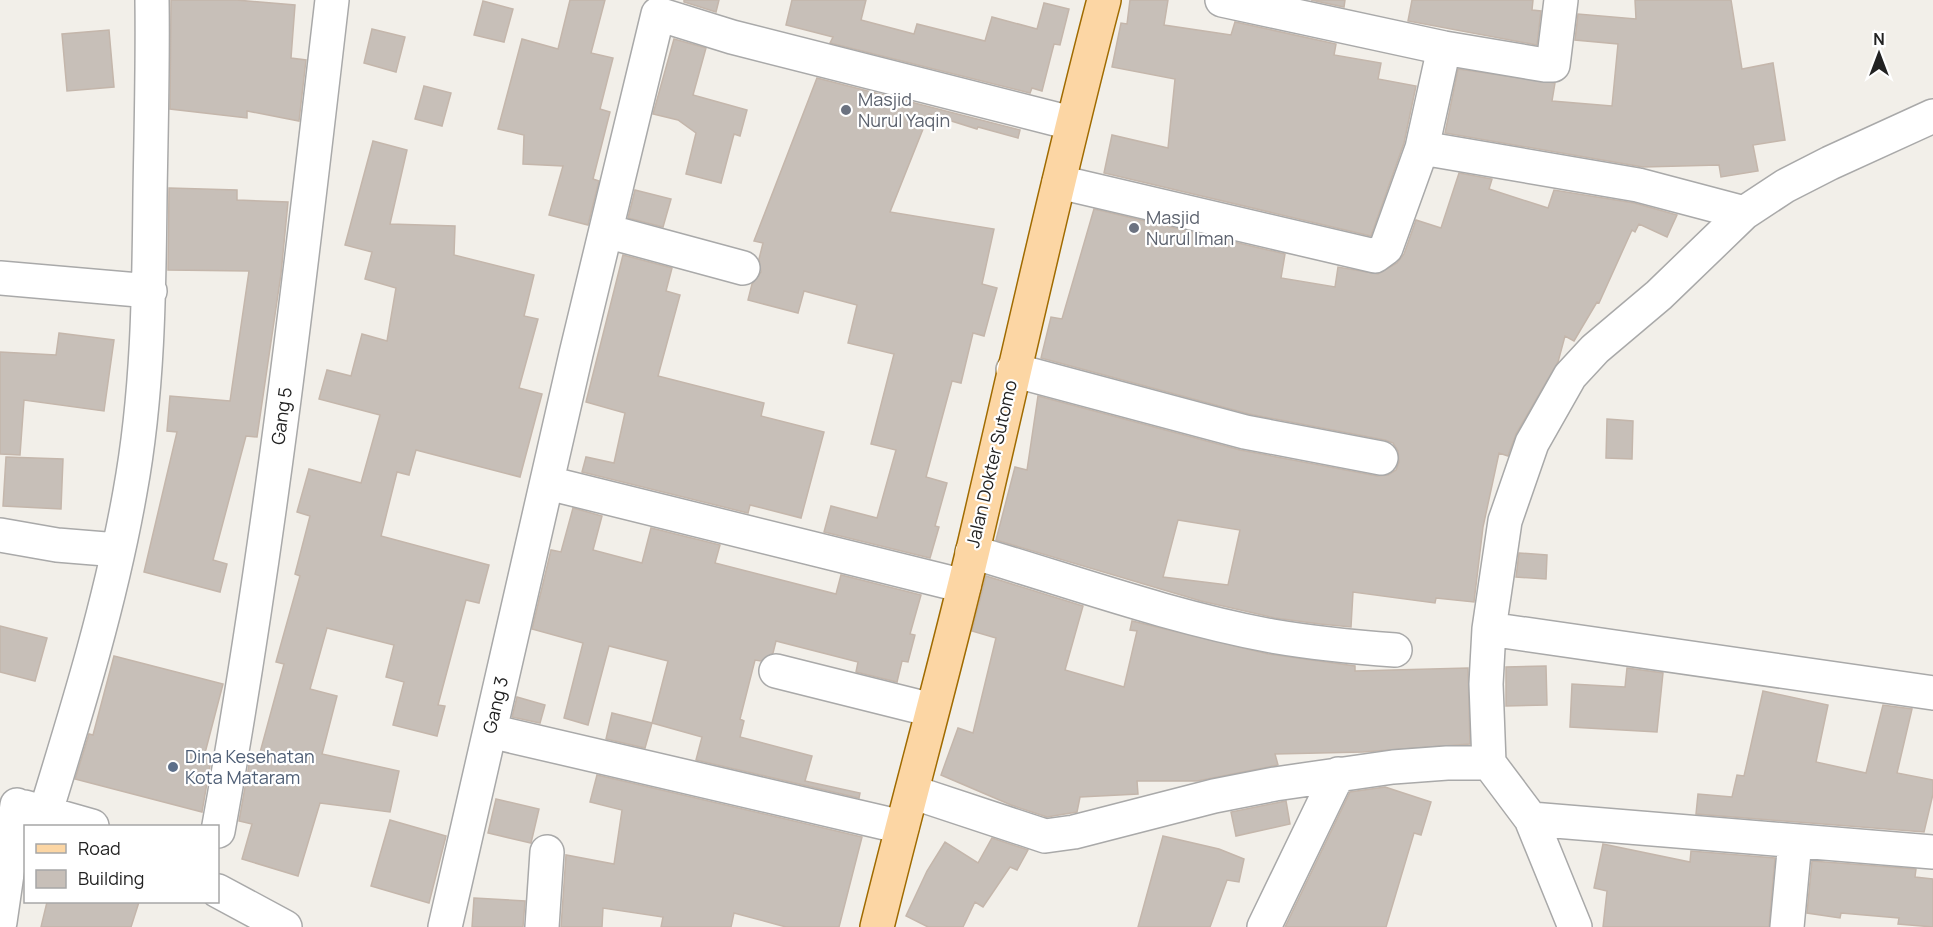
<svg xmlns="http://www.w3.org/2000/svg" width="1933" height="927" font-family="Manrope,sans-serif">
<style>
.building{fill:#c7bfb8;stroke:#c4b6ab;stroke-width:1.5;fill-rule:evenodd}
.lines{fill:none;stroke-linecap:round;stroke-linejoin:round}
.minor-casing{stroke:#a9a9a9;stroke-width:36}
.major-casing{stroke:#a06b00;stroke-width:36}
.minor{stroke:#fff;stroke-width:33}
.major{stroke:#fcd6a4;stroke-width:33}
.worship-dot{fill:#6b7280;stroke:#fff;stroke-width:2}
.service-dot{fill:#5c6f8a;stroke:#fff;stroke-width:2}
.labels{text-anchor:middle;stroke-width:4.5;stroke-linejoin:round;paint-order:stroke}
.worship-label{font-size:18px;fill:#5b616d;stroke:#fff;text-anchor:start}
.street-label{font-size:18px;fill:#222;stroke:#fff}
.service-label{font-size:18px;fill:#4e5e75;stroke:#fff;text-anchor:start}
</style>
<rect width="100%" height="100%" fill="#f2efe9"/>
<!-- building -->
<path class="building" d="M 171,0 L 236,0 L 295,5 L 291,58 L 306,60 L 299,121 L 247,111 L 247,118 L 170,109 Z
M 570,0 L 605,0 L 591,53 L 613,58 L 600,109 L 610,112 L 593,179 L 599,181 L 588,225 L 549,215 L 563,166 L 523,164 L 524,135 L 498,129 L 522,39 L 558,49 Z
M 684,0 L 719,0 L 716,12 L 684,2 Z
M 792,0 L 866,0 L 861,20 L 914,34 L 917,24 L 985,41 L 992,17 L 1037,29 L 1044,3 L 1069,9 L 1060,45 L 1054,44 L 1042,91 L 1032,88 L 1030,93 L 830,43 L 833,37 L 786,25 Z
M 1130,0 L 1168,0 L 1164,25 L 1231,35 L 1235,22 L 1336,44 L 1334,55 L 1381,63 L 1378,79 L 1416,86 L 1404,143 L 1371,236 L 1104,173 L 1112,135 L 1168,148 L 1175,79 L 1112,67 L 1121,23 L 1127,24 Z
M 1311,0 L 1345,0 L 1344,7 Z
M 1412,0 L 1533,0 L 1532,10 L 1541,11 L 1537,45 L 1408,21 Z
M 1635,0 L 1731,0 L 1742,69 L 1773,63 L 1785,140 L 1753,145 L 1758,171 L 1721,177 L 1719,165 L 1643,167 L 1445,133 L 1458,69 L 1555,83 L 1552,101 L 1612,106 L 1618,44 L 1575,40 L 1578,14 L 1636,19 Z
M 483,1 L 513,9 L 504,42 L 474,35 Z
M 372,29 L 405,37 L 396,72 L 364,63 Z
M 109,30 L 114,87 L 67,91 L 62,34 Z
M 674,39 L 706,48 L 693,95 L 747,110 L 740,136 L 734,134 L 721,183 L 686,174 L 696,133 L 678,120 L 653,114 Z
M 817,78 L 1020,130 L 1018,138 L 978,127 L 977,129 L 929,114 L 890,212 L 994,229 L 982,284 L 997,288 L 984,336 L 973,333 L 961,383 L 952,381 L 926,477 L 947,483 L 935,526 L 939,527 L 930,558 L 824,532 L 831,506 L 877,518 L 896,450 L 871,444 L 894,354 L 848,343 L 857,305 L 804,291 L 798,313 L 748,300 L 752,284 L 761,272 L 759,259 L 763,243 L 754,241 Z
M 424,86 L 451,93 L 442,126 L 415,119 Z
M 373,141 L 407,150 L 390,224 L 455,226 L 454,255 L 534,275 L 524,316 L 538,319 L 519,388 L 542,394 L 520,477 L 416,450 L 409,475 L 397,472 L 381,536 L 489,565 L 479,603 L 466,600 L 438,705 L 445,706 L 437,736 L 393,725 L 404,682 L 386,677 L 394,645 L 327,628 L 310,689 L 337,696 L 322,754 L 399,771 L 390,812 L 320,803 L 298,876 L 242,859 L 252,824 L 239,821 L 250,759 L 258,760 L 284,664 L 276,662 L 300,576 L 295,574 L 310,516 L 297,512 L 309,469 L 361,483 L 380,415 L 319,399 L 327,370 L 351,376 L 362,334 L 387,341 L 396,288 L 365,279 L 372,252 L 345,245 Z
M 1459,173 L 1492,179 L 1489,189 L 1548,208 L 1554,190 L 1634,203 L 1677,215 L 1667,237 L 1639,224 L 1635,232 L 1632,230 L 1599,303 L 1597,302 L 1574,341 L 1565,336 L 1558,362 L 1516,434 L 1508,456 L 1499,453 L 1483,527 L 1474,602 L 1436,598 L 1435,603 L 1353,592 L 1351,627 L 1320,624 L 1275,618 L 1201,601 L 996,540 L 1015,467 L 1027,470 L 1038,396 L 1240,450 L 1377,476 L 1388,475 L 1396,470 L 1399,462 L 1398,451 L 1393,443 L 1385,440 L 1249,414 L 1041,358 L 1051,317 L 1062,319 L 1094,209 L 1285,254 L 1281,278 L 1335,287 L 1338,267 L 1378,274 L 1397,263 L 1404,254 L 1416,220 L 1441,228 ZM 1178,520 L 1240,530 L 1228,585 L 1163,577 Z
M 169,188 L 237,190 L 237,200 L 288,202 L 281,274 L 257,437 L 246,436 L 213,560 L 227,564 L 220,592 L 144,572 L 177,432 L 167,431 L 170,396 L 230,401 L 249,271 L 168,270 Z
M 635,190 L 671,199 L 663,227 L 628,218 Z
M 623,255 L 672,268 L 666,291 L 680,295 L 658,376 L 764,403 L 761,416 L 824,432 L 801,518 L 750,505 L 748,513 L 582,472 L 586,457 L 614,463 L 625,413 L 586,402 Z
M 59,333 L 114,340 L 104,411 L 24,400 L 20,455 L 0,454 L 0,352 L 56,355 Z
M 1607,419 L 1633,421 L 1632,459 L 1606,458 Z
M 6,457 L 63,459 L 61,509 L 3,506 Z
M 573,508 L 602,516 L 593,550 L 642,563 L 651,528 L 720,545 L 715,563 L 836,594 L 841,575 L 921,595 L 910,634 L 915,635 L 908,662 L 902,661 L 897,682 L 856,672 L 858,662 L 776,641 L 773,653 L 761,661 L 755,660 L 740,719 L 744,721 L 740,737 L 812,756 L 805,781 L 860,793 L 859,798 L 696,760 L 702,737 L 652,723 L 645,748 L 606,739 L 612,713 L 652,723 L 668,661 L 609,646 L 588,725 L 564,718 L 583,643 L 532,629 L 551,550 L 561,552 Z
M 1519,553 L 1547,555 L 1546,579 L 1516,577 Z
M 986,576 L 1083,606 L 1065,670 L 1124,687 L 1137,631 L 1130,630 L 1132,621 L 1268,654 L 1355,666 L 1355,671 L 1468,668 L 1470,744 L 1363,752 L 1275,754 L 1278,765 L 1197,781 L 1137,781 L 1138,794 L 1080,797 L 1077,812 L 1047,817 L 1011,805 L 941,775 L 958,728 L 973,733 L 996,638 L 972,631 Z
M 0,626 L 47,638 L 35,681 L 0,672 Z
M 114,656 L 223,684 L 205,753 L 212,754 L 202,812 L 75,779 L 89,734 L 93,735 Z
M 1546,666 L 1547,705 L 1506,706 L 1506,667 Z
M 1627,668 L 1663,673 L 1657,732 L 1570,727 L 1572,684 L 1625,687 Z
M 1763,691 L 1828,705 L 1816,762 L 1866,773 L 1883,705 L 1912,709 L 1897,773 L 1933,780 L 1933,794 L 1924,832 L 1696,814 L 1698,794 L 1732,797 L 1737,775 L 1744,776 Z
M 517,697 L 545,705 L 540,723 L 512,717 Z
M 597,775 L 862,837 L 839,927 L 786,927 L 734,913 L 731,927 L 661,927 L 663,917 L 603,908 L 602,927 L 561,927 L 566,855 L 614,864 L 622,810 L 590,802 Z
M 1385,787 L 1431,802 L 1421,835 L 1414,833 L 1386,927 L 1285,927 L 1350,792 Z
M 496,799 L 539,809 L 531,843 L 488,833 Z
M 1286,801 L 1290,824 L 1236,836 L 1231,812 Z
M 390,820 L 446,836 L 429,903 L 371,886 Z
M 1163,836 L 1219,849 L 1244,859 L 1239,882 L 1227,880 L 1210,927 L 1138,927 Z
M 992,838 L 1028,850 L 1017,870 L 1010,867 L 983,907 L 975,902 L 963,927 L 928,927 L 906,916 L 927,871 L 945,842 L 978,863 Z
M 1603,844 L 1690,862 L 1691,851 L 1775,858 L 1769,927 L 1603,927 L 1607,891 L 1594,888 Z
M 1812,861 L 1916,869 L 1915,877 L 1933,879 L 1933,927 L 1898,924 L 1899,918 L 1841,913 L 1840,918 L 1807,913 Z
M 474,898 L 525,901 L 523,927 L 472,927 Z
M 47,902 L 139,902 L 131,927 L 41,927 Z"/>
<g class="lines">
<!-- minor casing -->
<g class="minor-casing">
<path id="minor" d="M 1222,0 L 1444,48 L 1545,65 L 1553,65 L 1561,0
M 1422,148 L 1638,185 L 1744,213
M 1059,182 L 1375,256 L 1386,248 L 1422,148 L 1444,48
M 606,231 L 743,268
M 0,278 L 150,291
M 1013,370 L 1245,432 L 1381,458
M 548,483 L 964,586
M 0,535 L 57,545 L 118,550
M 972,552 C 1071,581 1170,617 1272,636 C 1313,643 1353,647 1395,650
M 1489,629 L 1933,693
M 776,671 L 932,710
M 490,731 L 902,827
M 912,792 L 1045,836 L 1074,832 L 1214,796 L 1275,784 L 1393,767 L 1447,763 L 1489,763
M 25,807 L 92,826
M 46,811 C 78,707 111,600 130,492 C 148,394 149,294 150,195 C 151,130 153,65 152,0
M 1531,819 L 1933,852
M 218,831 C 268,556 300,278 332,0
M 218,891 L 285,927
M 0,922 L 17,805
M 445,927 L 576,354 L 658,14 L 732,37 L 1071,123
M 542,927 L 547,852
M 1264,927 L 1338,774
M 1575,927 L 1531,819 L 1489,763 L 1486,684 L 1489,629 L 1505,521 L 1532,443 L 1570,376 L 1595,349 L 1659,295 L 1744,213 L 1785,186 L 1830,163 L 1933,116
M 1787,927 L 1795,841"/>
</g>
<!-- major casing -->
<g class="major-casing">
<path id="major" d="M 877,927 C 908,801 943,676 973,550 C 1016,367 1056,183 1104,0"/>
</g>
<!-- minor -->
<use href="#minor" class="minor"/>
<!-- major -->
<use href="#major" class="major"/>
</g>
<!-- markers -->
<g class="worship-dot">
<circle cx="846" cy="110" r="6"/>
<circle cx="1134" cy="228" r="6"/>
</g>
<circle class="service-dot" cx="173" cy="767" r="6"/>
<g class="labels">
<!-- worship labels -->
<g class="worship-label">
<text x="858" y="106">Masjid<tspan x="858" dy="21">Nurul Yaqin</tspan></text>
<text x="1146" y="224">Masjid<tspan x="1146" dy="21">Nurul Iman</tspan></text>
</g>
<!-- street labels -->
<g class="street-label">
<text transform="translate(282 416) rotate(-82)" y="6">Gang 5</text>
<text transform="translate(992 464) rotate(-77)" y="6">Jalan Dokter Sutomo</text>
<text transform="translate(496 705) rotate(-77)" y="6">Gang 3</text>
</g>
<!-- service labels -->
<g class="service-label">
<text x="185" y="763">Dina Kesehatan<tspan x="185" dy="21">Kota Mataram</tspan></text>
</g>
</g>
<!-- legend -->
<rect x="24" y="825" width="195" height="78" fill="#ffffff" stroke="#a7a7a7" stroke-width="1.5"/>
<rect x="36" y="844" width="30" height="9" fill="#fcd6a4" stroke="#a7a7a7" stroke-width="1.5"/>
<text x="78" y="855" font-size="18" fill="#222222">Road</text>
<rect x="36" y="870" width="30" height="18" fill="#c7bfb8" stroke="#a7a7a7" stroke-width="1.5"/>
<text x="78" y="885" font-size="18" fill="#222222">Building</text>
<!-- north arrow -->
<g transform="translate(1879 54)" stroke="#ffffff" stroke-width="4.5" paint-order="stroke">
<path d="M0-4.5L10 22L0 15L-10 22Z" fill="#222222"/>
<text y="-9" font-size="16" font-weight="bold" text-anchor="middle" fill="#222222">N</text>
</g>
</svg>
